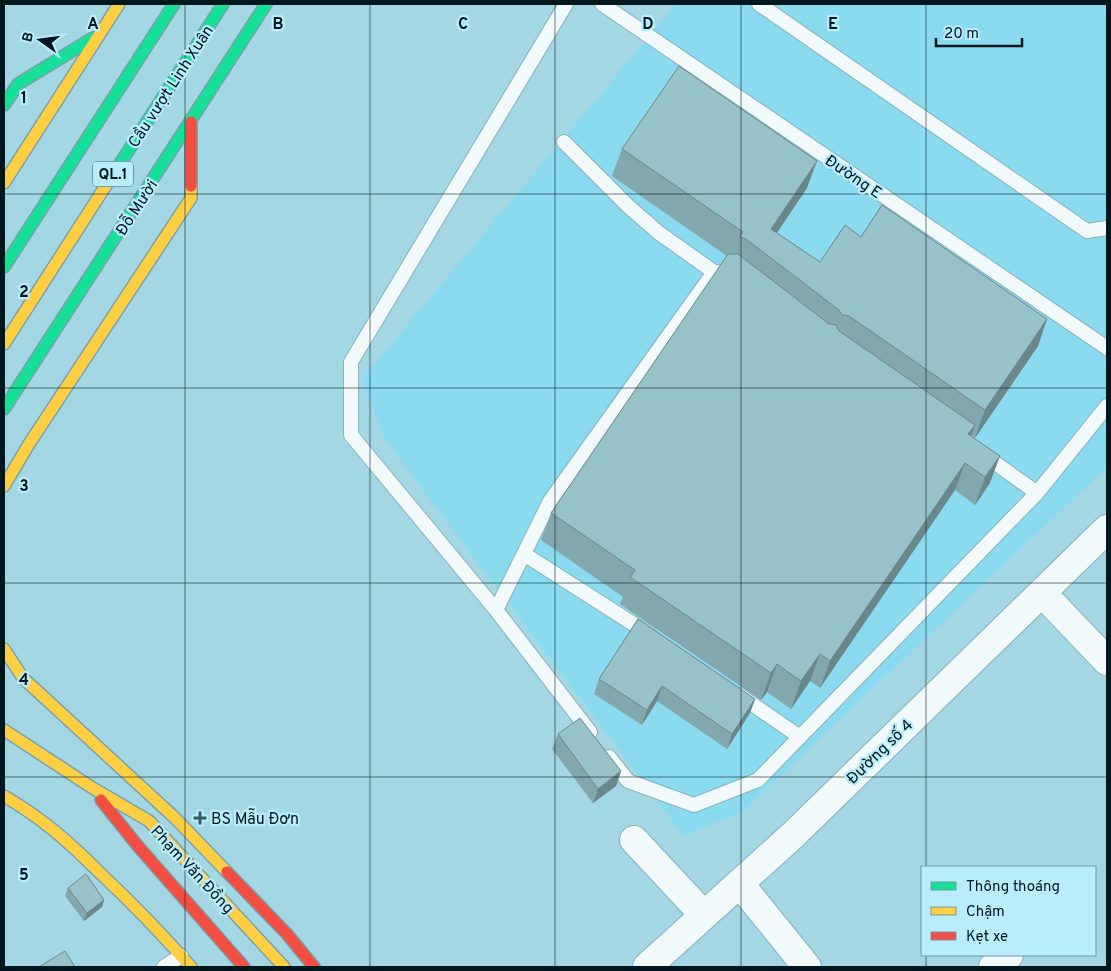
<svg xmlns="http://www.w3.org/2000/svg" width="1111" height="971" font-family="Overpass,sans-serif">
<style>
.built{fill:#8adaf0}
.lines{fill:none;stroke-linecap:round;stroke-linejoin:round}
.lane-casing{stroke:#88b2bc;stroke-width:16}
.street-casing{stroke:#88b2bc;stroke-width:30}
.fast-casing{stroke:#79a1ab;stroke-width:14}
.slow-casing{stroke:#79a1ab;stroke-width:14}
.jam-casing{stroke:#79a1ab;stroke-width:14}
.lane{stroke:#f1f9fb;stroke-width:14}
.street{stroke:#f1f9fb;stroke-width:28}
.fast{stroke:#16e098;stroke-width:11}
.slow{stroke:#ffcf43;stroke-width:11}
.jam{stroke:#f24e42;stroke-width:11}
.wall{fill:#82a7ac}
.shaded-wall{fill:#6a888c}
.building{fill:#97c2c8;stroke:#6a888c}
.grid{fill:none;stroke:#00171e;stroke-width:1;stroke-opacity:0.55}
.poi-dot{fill:#395a63;stroke:#b9edfc;stroke-width:2}
.labels{text-anchor:middle;stroke-width:4.5;stroke-linejoin:round;paint-order:stroke}
.shield{fill:#b9edfc;stroke:#385761;stroke-width:1}
.shield-label{font-size:15px;font-weight:bold;fill:#00171e}
.street-label{font-size:16px;fill:#00171e;stroke:#b9edfc}
.poi-label{font-size:16px;fill:#00171e;stroke:#b9edfc;text-anchor:start}
.grid-label{font-size:16px;text-anchor:middle;font-weight:bold;fill:#00171e;stroke:#b9edfc;stroke-width:4.5;stroke-linejoin:round;paint-order:stroke}
</style>
<rect width="100%" height="100%" fill="#a4d7e4"/>
<!-- built -->
<path class="built" d="M 676,4 L 1107,4 L 1107,467 L 742,812 L 684,836 L 384,438 L 362,379 Z"/>
<g class="lines">
<!-- lane casing -->
<g class="lane-casing">
<path id="lane" d="M 566,4 L 351,362 L 351,435 L 496,610 L 590,732
M 602,4 L 1107,348
M 759,4 L 1087,231 L 1107,228
M 564,142 L 628,206 L 659,233 L 714,272
M 983,454 L 1037,493
M 524,554 L 649,634
M 496,610 L 550,501 L 714,272 L 731,273 L 733,275
M 739,695 L 800,737
M 609,757 L 628,781 L 694,805 L 758,780 L 1037,493 L 1107,406
M 164,967 L 181,956"/>
</g>
<!-- street casing -->
<g class="street-casing">
<path id="street" d="M 1042,593 L 1107,661
M 634,840 L 704,915
M 740,884 L 807,967
M 647,967 L 793,835 L 1107,529
M 993,967 L 1009,955"/>
</g>
<!-- fast casing -->
<g class="fast-casing">
<path id="fast" d="M 4,105 L 18,84 L 93,38
M 112,176 L 223,4
M 4,267 L 174,4
M 4,409 L 266,4"/>
</g>
<!-- slow casing -->
<g class="slow-casing">
<path id="slow" d="M 4,183 L 119,4
M 4,344 L 112,176
M 4,486 L 29,444 L 191,198 L 191,186
M 4,649 L 23,678 L 175,818 L 227,872
M 4,730 L 91,787 L 149,821 L 284,967
M 4,796 C 42,818 69,842 100,873 C 132,903 162,934 191,967"/>
</g>
<!-- jam casing -->
<g class="jam-casing">
<path id="jam" d="M 191,122 L 191,186
M 101,800 L 137,845 L 244,967
M 227,872 L 287,934 L 314,967"/>
</g>
<!-- lane -->
<use href="#lane" class="lane"/>
<!-- street -->
<use href="#street" class="street"/>
<!-- fast -->
<use href="#fast" class="fast"/>
<!-- slow -->
<use href="#slow" class="slow"/>
<!-- jam -->
<use href="#jam" class="jam"/>
</g>
<!-- wall -->
<path class="wall" d="M 622,149 L 807,188 L 777,233 L 820,262 L 861,237 L 1047,319 L 1038,346 L 975,438 L 971,435 L 971,436 L 990,483 L 975,505 L 955,490 L 820,688 L 810,681 L 791,709 L 767,692 L 761,700 L 620,604 L 623,597 L 541,540 L 551,513 L 727,256 L 612,176 Z
M 638,619 L 755,699 L 750,713 L 727,749 L 657,701 L 642,725 L 594,694 L 599,679 Z
M 558,734 L 621,771 L 616,786 L 593,803 L 552,749 Z
M 68,888 L 104,900 L 102,907 L 84,921 L 65,896 Z"/>
<!-- shaded-wall -->
<path class="shaded-wall" d="M 817,161 L 807,188 L 764,252 L 771,229 Z
M 1047,319 L 1038,346 L 975,438 L 985,410 Z
M 975,425 L 965,452 L 968,434 Z
M 1000,456 L 990,483 L 975,505 L 985,477 Z
M 965,463 L 955,490 L 820,688 L 830,661 Z
M 820,654 L 810,681 L 791,709 L 801,681 Z
M 777,664 L 767,692 L 761,700 L 771,673 Z
M 662,686 L 657,701 L 642,725 L 647,710 Z
M 755,699 L 750,713 L 727,749 L 732,734 Z
M 621,771 L 616,786 L 593,803 L 598,789 Z
M 104,900 L 102,907 L 84,921 L 87,913 Z"/>
<!-- building -->
<path class="building" d="M 679,66 L 817,161 L 771,229 L 820,262 L 845,225 L 861,237 L 882,205 L 1047,319 L 985,410 L 849,316 L 842,315 L 839,310 L 746,239 L 739,237 L 743,232 L 622,149 Z
M 728,254 L 738,254 L 829,324 L 836,325 L 839,331 L 975,425 L 968,434 L 1000,456 L 985,477 L 965,463 L 830,661 L 820,654 L 801,681 L 777,664 L 771,673 L 630,577 L 635,570 L 551,513 Z
M 638,619 L 755,699 L 732,734 L 662,686 L 647,710 L 599,679 Z
M 580,718 L 621,771 L 598,789 L 558,734 Z
M 86,874 L 104,900 L 87,913 L 68,888 Z
M 65,951 L 75,967 L 39,967 Z"/>
<!-- grid -->
<path class="grid" d="M 185,4 L 185,967M 370,4 L 370,967M 555,4 L 555,967M 741,4 L 741,967M 926,4 L 926,867M 4,194 L 1107,194M 4,388 L 1107,388M 4,583 L 1107,583M 4,777 L 1107,777M 926,955 L 926,967"/>
<!-- markers -->
<path class="poi-dot" d="M197.5 810.5h5v5h5v5h-5v5h-5v-5h-5v-5h5z"/>
<g class="labels">
<!-- shield labels -->
<rect class="shield" x="93" y="161.5" width="40" height="25" rx="4"/>
<g class="shield-label">
<text x="113" y="179">QL.1</text>
</g>
<!-- street labels -->
<g class="street-label">
<text transform="translate(170 86) rotate(-57)" y="6">Cầu vượt Linh Xuân</text>
<text transform="translate(854 176) rotate(34)" y="6">Đường E</text>
<text transform="translate(136 207) rotate(-57)" y="6">Đỗ Mười</text>
<text transform="translate(879 751) rotate(-44)" y="6">Đường số 4</text>
<text transform="translate(193 869) rotate(47)" y="6">Phạm Văn Đồng</text>
</g>
<!-- poi labels -->
<g class="poi-label">
<text x="211" y="824">BS Mẫu Đơn</text>
</g>
</g>
<g class="grid-label">
<text x="93" y="29">A</text>
<text x="278" y="29">B</text>
<text x="463" y="29">C</text>
<text x="648" y="29">D</text>
<text x="833" y="29">E</text>
<text x="24" y="103">1</text>
<text x="24" y="297">2</text>
<text x="24" y="491">3</text>
<text x="24" y="685">4</text>
<text x="24" y="880">5</text>
</g>
<!-- border -->
<rect width="1111" height="971" fill="none" stroke="#00171e" stroke-width="10"/>
<!-- legend -->
<rect x="921" y="866" width="175" height="90" fill="#b9edfc" stroke="#6f97a3"/>
<rect x="931" y="882" width="25" height="8" fill="#16e098" stroke="#6f97a3"/>
<text x="966" y="891" font-size="15" fill="#00171e">Thông thoáng</text>
<rect x="931" y="907" width="25" height="8" fill="#ffcf43" stroke="#6f97a3"/>
<text x="966" y="916" font-size="15" fill="#00171e">Chậm</text>
<rect x="931" y="932" width="25" height="8" fill="#f24e42" stroke="#6f97a3"/>
<text x="966" y="941" font-size="15" fill="#00171e">Kẹt xe</text>
<!-- north arrow -->
<g transform="translate(40 40) rotate(284)" stroke="#b9edfc" stroke-width="4" paint-order="stroke">
<path d="M0-4L9 19L0 12L-9 19Z" fill="#00171e"/>
<text y="-8" font-size="14" font-weight="bold" text-anchor="middle" fill="#00171e">B</text>
</g>
<!-- scale -->
<path d="M936 38v8h86v-8" fill="none" stroke="#00171e" stroke-width="2.5"/>
<text x="944" y="38" font-size="15" fill="#00171e" stroke="#b9edfc" stroke-width="4" paint-order="stroke">20 m</text>
</svg>
